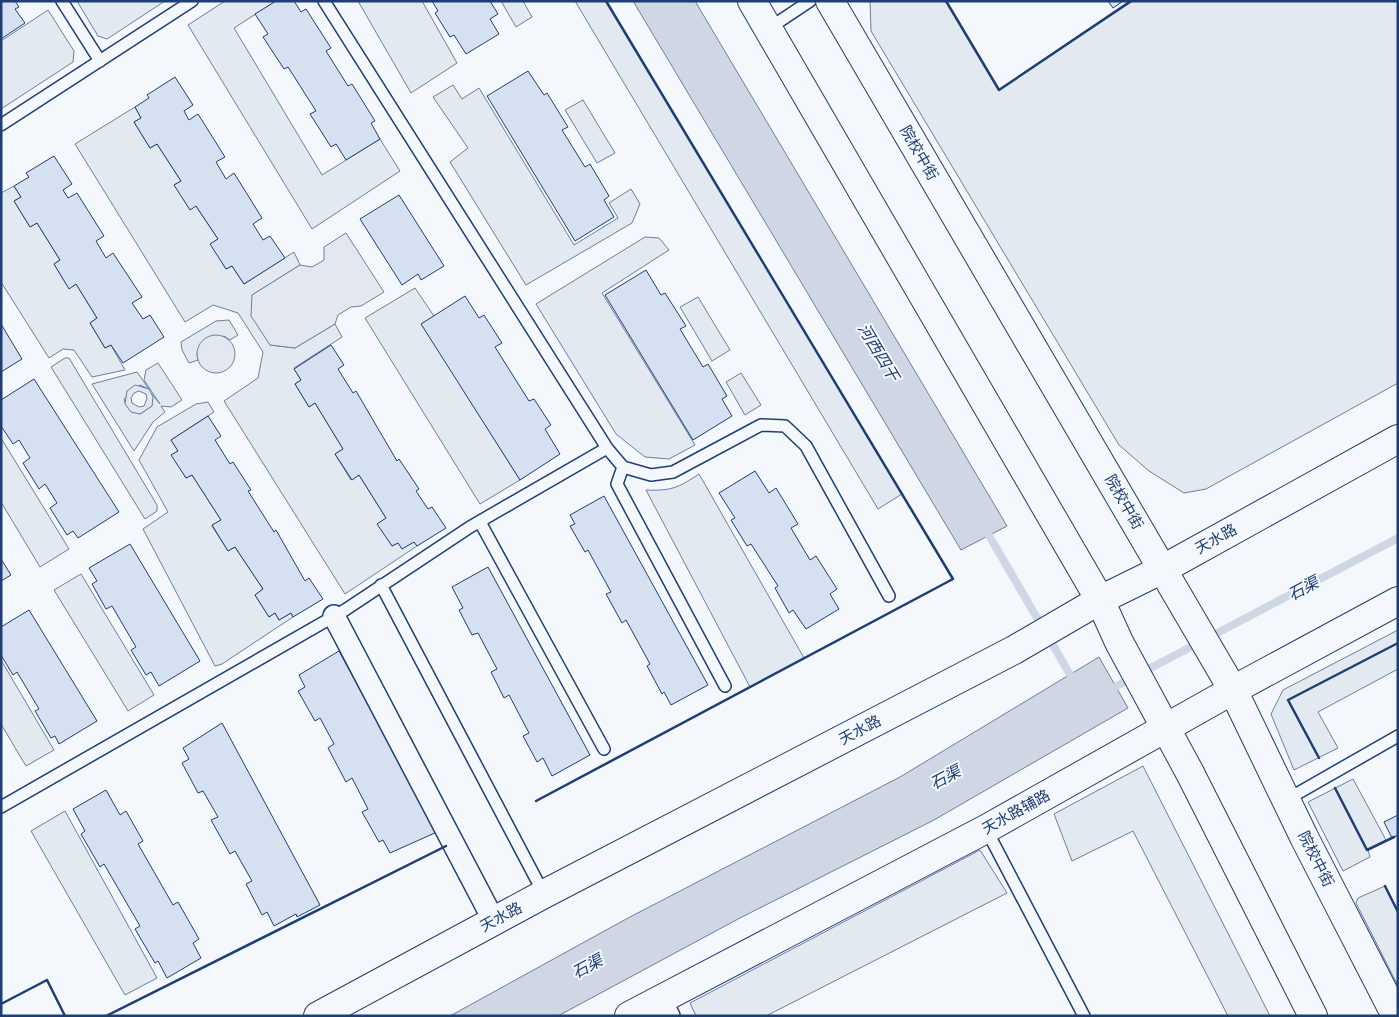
<svg xmlns="http://www.w3.org/2000/svg" width="1399" height="1017" font-family="'Noto Sans','Noto Sans SC',sans-serif">
<style>
.green{fill:#e3e9f0;stroke:#687fa3}
.parking{fill:#e3e8f0;stroke:#687fa3;fill-rule:evenodd}
.water{fill:#cfd7e4;stroke:#687fa3}
.lines{fill:none;stroke-linecap:round;stroke-linejoin:round}
.stream{stroke:#cfd7e4;stroke-width:8}
.building{fill:#d5e0f0;stroke:#1d3f73}
.service-casing{stroke:#1d3f73;stroke-width:14}
.minor-casing{stroke:#1d3f73;stroke-width:24}
.tertiary-casing{stroke:#1d3f73;stroke-width:30}
.secondary-casing{stroke:#1d3f73;stroke-width:30}
.service{stroke:#f4f7fb;stroke-width:11}
.minor{stroke:#f4f7fb;stroke-width:21}
.tertiary{stroke:#f4f7fb;stroke-width:28}
.secondary{stroke:#f4f7fb;stroke-width:28}
.wall{stroke:#1d3f73;stroke-width:2.5}
.labels{text-anchor:middle;stroke-width:4;stroke-linejoin:round;paint-order:stroke}
.street-label{font-size:15px;fill:#1d3f73;stroke:#f4f7fb}
.water-label{font-size:16px;font-style:italic;fill:#1d3f73;stroke:#f4f7fb}
</style>
<rect width="100%" height="100%" fill="#f4f7fb"/>
<!-- green -->
<path class="green" d="M 77,1 L 165,1 L 107,39 L 98,36 Z
M 225,1 L 276,1 L 234,28 L 322,175 L 380,139 L 400,171 L 312,229 L 188,25 Z
M 358,1 L 422,1 L 457,63 L 411,93 Z
M 501,1 L 523,1 L 532,17 L 516,27 Z
M 575,1 L 606,1 L 902,494 L 878,509 Z
M 870,1 L 946,1 L 999,90 L 1133,1 L 1398,1 L 1398,383 L 1206,489 L 1184,493 L 1149,471 L 1119,445 L 871,31 Z
M 48,10 L 74,51 L 73,62 L 1,109 L 1,41 Z
M 453,85 L 462,99 L 479,88 L 574,245 L 618,218 L 609,203 L 631,189 L 640,204 L 632,223 L 526,285 L 450,162 L 468,148 L 433,97 Z
M 583,100 L 615,153 L 597,163 L 565,110 Z
M 135,107 L 141,118 L 134,122 L 150,148 L 157,144 L 181,181 L 174,185 L 196,206 L 218,239 L 211,244 L 226,269 L 232,266 L 244,284 L 294,252 L 300,265 L 252,295 L 270,345 L 295,348 L 335,324 L 342,337 L 294,368 L 301,380 L 295,384 L 309,407 L 315,403 L 343,449 L 335,454 L 351,480 L 359,475 L 386,518 L 378,524 L 392,546 L 398,543 L 414,542 L 417,546 L 345,594 L 224,401 L 258,378 L 263,352 L 238,313 L 213,305 L 185,322 L 75,144 Z
M 14,186 L 21,197 L 14,201 L 30,227 L 37,223 L 60,260 L 54,264 L 69,288 L 76,284 L 97,318 L 90,323 L 105,348 L 111,345 L 125,370 L 92,377 L 74,350 L 63,349 L 49,358 L 1,282 L 1,193 Z
M 645,237 L 659,238 L 669,250 L 602,293 L 695,445 L 669,459 L 645,457 L 616,434 L 536,304 Z
M 415,288 L 434,316 L 422,324 L 520,480 L 480,504 L 365,318 Z
M 698,297 L 730,350 L 712,361 L 680,307 Z
M 229,320 L 238,335 L 230,340 L 224,336 L 197,353 L 198,360 L 189,363 L 182,350 L 181,342 L 216,321 Z
M 65,358 L 69,358 L 157,505 L 157,511 L 145,519 L 51,367 Z
M 158,363 L 182,400 L 171,407 L 161,406 L 165,412 L 153,422 L 134,451 L 92,384 L 137,372 L 149,389 L 140,385 L 124,399 C 126,409 132,410 140,414 L 152,406 L 151,393 L 160,404 L 144,380 L 146,370 Z
M 741,373 L 761,405 L 745,415 L 726,382 Z
M 208,402 L 214,412 L 171,440 L 178,451 L 172,455 L 186,478 L 192,475 L 221,520 L 212,526 L 228,551 L 235,547 L 263,589 L 255,595 L 269,617 L 275,613 L 279,620 L 291,613 L 293,617 L 222,664 L 215,666 L 143,529 L 168,512 L 139,460 L 157,427 L 196,404 Z
M 1,438 L 69,549 L 40,567 L 1,502 Z
M 699,474 L 804,658 L 750,687 L 646,490 C 671,491 678,488 699,474 Z
M 81,574 L 154,695 L 128,711 L 54,590 Z
M 1398,630 L 1398,669 L 1318,712 L 1338,748 L 1294,770 L 1271,714 L 1283,690 Z
M 1,660 L 54,750 L 26,766 L 1,724 Z
M 1143,766 L 1270,1016 L 1228,1016 L 1133,831 L 1072,861 L 1054,814 Z
M 1353,779 L 1386,840 L 1368,850 L 1370,857 L 1343,871 L 1308,802 Z
M 65,811 L 157,978 L 125,995 L 31,831 Z
M 980,850 L 1007,893 L 766,1016 L 696,1016 L 690,1003 Z
M 1385,886 L 1398,912 L 1398,986 L 1356,903 L 1358,898 Z"/>
<!-- parking -->
<path class="parking" d="M 346,233 L 384,292 L 361,306 L 351,307 L 338,315 L 335,324 L 295,348 L 270,345 L 251,316 L 252,295 L 300,265 L 312,267 L 324,260 L 324,247 Z
M197 354a19 19 0 1 1 38 0a19 19 0 1 1-38 0Z
M 135,385 L 149,389 L 153,397 L 152,406 L 140,414 L 131,412 L 125,404 L 127,391 ZM 139,391 L 146,394 L 147,399 L 144,406 L 139,407 L 132,403 L 131,398 L 134,393 Z"/>
<!-- water -->
<path class="water" d="M 633,1 L 695,1 L 1007,526 L 961,550 Z
M 1099,657 L 1128,708 L 934,820 L 740,918 L 558,1016 L 450,1016 L 628,918 L 900,777 Z"/>
<g class="lines">
<!-- stream -->
<path class="stream" d="M 984,527 L 1075,683
M 1107,691 L 1398,538"/>
</g>
<!-- building -->
<path class="building" d="M 1,1 L 15,1 L 19,7 L 15,9 L 25,23 L 1,39 Z
M 276,1 L 294,1 L 301,12 L 306,9 L 331,48 L 326,51 L 348,86 L 352,84 L 375,121 L 371,123 L 380,139 L 346,160 L 336,144 L 331,147 L 310,114 L 316,111 L 288,67 L 284,69 L 263,37 L 268,34 L 255,14 Z
M 432,1 L 490,1 L 498,14 L 490,19 L 499,34 L 466,54 L 454,35 L 450,37 L 435,13 L 438,11 Z
M 1108,1 L 1123,1 L 1113,8 Z
M 528,71 L 544,95 L 547,93 L 568,127 L 562,130 L 585,167 L 590,164 L 609,196 L 604,200 L 614,217 L 575,241 L 487,96 Z
M 175,77 L 193,105 L 184,111 L 189,120 L 198,114 L 225,157 L 216,162 L 226,179 L 234,173 L 262,218 L 253,224 L 263,240 L 270,236 L 285,258 L 244,284 L 232,266 L 226,269 L 210,244 L 218,239 L 196,206 L 190,210 L 174,185 L 181,181 L 157,144 L 150,148 L 134,122 L 141,118 L 135,107 L 149,98 L 147,95 Z
M 54,156 L 72,184 L 63,190 L 68,198 L 77,193 L 104,236 L 96,241 L 106,258 L 113,253 L 142,297 L 132,303 L 143,319 L 150,315 L 164,337 L 123,363 L 111,345 L 105,348 L 90,323 L 97,318 L 76,284 L 69,289 L 54,264 L 60,260 L 37,223 L 30,227 L 14,201 L 21,197 L 14,186 L 29,177 L 26,173 Z
M 399,195 L 444,266 L 421,280 L 418,274 L 402,285 L 360,219 Z
M 646,270 L 661,295 L 665,293 L 686,326 L 680,329 L 703,367 L 708,364 L 727,396 L 722,399 L 732,416 L 693,440 L 605,295 Z
M 465,296 L 479,318 L 484,315 L 502,343 L 495,347 L 529,401 L 534,399 L 551,425 L 545,429 L 560,454 L 520,480 L 421,324 Z
M 1,324 L 22,359 L 1,372 Z
M 331,345 L 344,365 L 338,369 L 353,393 L 356,391 L 397,461 L 399,459 L 419,489 L 416,491 L 428,509 L 432,507 L 446,528 L 417,546 L 414,542 L 402,549 L 398,543 L 392,546 L 377,524 L 386,518 L 359,475 L 352,480 L 335,454 L 343,449 L 315,403 L 309,407 L 295,384 L 301,380 L 294,369 Z
M 34,379 L 119,512 L 78,538 L 73,531 L 67,535 L 50,508 L 57,503 L 45,484 L 39,489 L 23,463 L 30,458 L 19,440 L 13,444 L 1,426 L 1,400 Z
M 208,416 L 221,436 L 215,440 L 230,464 L 233,462 L 251,490 L 248,491 L 274,532 L 276,530 L 305,581 L 309,578 L 323,599 L 293,617 L 291,613 L 279,620 L 275,613 L 269,617 L 255,595 L 263,589 L 235,547 L 228,551 L 212,525 L 221,520 L 192,475 L 186,478 L 171,455 L 178,451 L 171,440 Z
M 755,471 L 769,493 L 776,488 L 798,524 L 791,528 L 810,560 L 816,556 L 837,589 L 830,594 L 839,609 L 806,629 L 793,610 L 789,613 L 775,588 L 778,586 L 751,544 L 747,546 L 731,520 L 735,518 L 719,493 Z
M 604,496 L 708,685 L 671,705 L 664,692 L 662,694 L 647,666 L 650,664 L 626,620 L 622,623 L 606,594 L 611,592 L 588,550 L 585,552 L 570,526 L 575,524 L 570,515 Z
M 130,544 L 200,661 L 159,686 L 151,672 L 146,675 L 131,650 L 136,647 L 112,606 L 106,609 L 92,584 L 97,581 L 89,568 Z
M 1,559 L 11,575 L 1,581 Z
M 488,567 L 590,755 L 552,776 L 543,758 L 537,762 L 523,736 L 529,733 L 509,695 L 504,698 L 491,672 L 497,669 L 478,633 L 472,635 L 459,610 L 463,608 L 452,587 Z
M 29,610 L 97,721 L 59,744 L 55,736 L 51,738 L 35,711 L 39,709 L 17,672 L 13,675 L 1,655 L 1,627 Z
M 339,651 L 437,832 L 390,853 L 383,840 L 379,842 L 362,812 L 368,809 L 352,778 L 346,782 L 328,748 L 334,744 L 320,718 L 315,721 L 298,691 L 305,687 L 299,675 Z
M 222,723 L 320,905 L 297,917 L 296,914 L 274,926 L 267,912 L 262,915 L 246,884 L 252,881 L 235,851 L 230,854 L 211,820 L 218,817 L 203,791 L 198,793 L 182,763 L 189,759 L 183,748 Z
M 106,790 L 120,815 L 126,811 L 143,841 L 138,844 L 173,905 L 178,902 L 199,939 L 193,943 L 201,958 L 167,978 L 158,961 L 155,963 L 135,929 L 140,926 L 104,864 L 100,867 L 81,834 L 85,831 L 73,809 Z
M 1398,815 L 1398,835 L 1392,838 L 1384,822 Z"/>
<g class="lines">
<!-- service casing -->
<g class="service-casing">
<path id="service" d="M 62,1 L 100,61
M 768,29 L 810,1
M 1,125 L 192,1
M 607,448 L 623,467 L 651,475 L 673,472 L 761,425 L 785,426 L 806,446 L 889,596
M 623,467 L 617,484 L 725,686
M 480,522 L 604,749
M 381,585 L 544,894
M 1286,800 L 1398,736
M 1,807 L 345,610 L 470,527 L 607,448 L 324,1
M 986,829 L 1084,1016"/>
</g>
<!-- minor casing -->
<g class="minor-casing">
<path id="minor" d="M 334,616 L 494,921
M 660,999 L 669,1016"/>
</g>
<!-- tertiary casing -->
<g class="tertiary-casing">
<path id="tertiary" d="M 318,1016 L 544,894 L 1014,650 L 1100,600 L 1163,569 L 1398,439
M 629,1016 L 986,829 L 1233,690 L 1398,601"/>
</g>
<!-- secondary casing -->
<g class="secondary-casing">
<path id="secondary" d="M 752,1 L 1100,600 L 1119,642 L 1190,773 L 1313,1016
M 830,1 L 1233,690 L 1304,837 L 1396,1016"/>
</g>
<!-- service -->
<use href="#service" class="service"/>
<!-- minor -->
<use href="#minor" class="minor"/>
<!-- tertiary -->
<use href="#tertiary" class="tertiary"/>
<!-- secondary -->
<use href="#secondary" class="secondary"/>
<!-- wall -->
<path class="wall" d="M 946,1 L 999,90 L 1131,1
M 1319,758 L 1288,700 L 1398,643
M 1335,788 L 1367,850 L 1394,837
M 536,801 L 953,579 L 606,1
M 1385,886 L 1398,912
M 1,1004 L 47,980 L 65,1016
M 106,1016 L 446,846"/>
</g>
<g class="labels">
<!-- street labels -->
<g class="street-label">
<text transform="translate(919 153) rotate(60)" y="5">院校中街</text>
<text transform="translate(1124 502) rotate(60)" y="5">院校中街</text>
<text transform="translate(1216 539) rotate(-29)" y="5">天水路</text>
<text transform="translate(860 730) rotate(-28)" y="5">天水路</text>
<text transform="translate(1016 812) rotate(-29)" y="5">天水路辅路</text>
<text transform="translate(1316 859) rotate(63)" y="5">院校中街</text>
<text transform="translate(501 917) rotate(-28)" y="5">天水路</text>
</g>
<!-- water labels -->
<g class="water-label">
<text transform="translate(879 352) rotate(59)" y="6">河西四干</text>
<text transform="translate(1303 588) rotate(-28)" y="6">石渠</text>
<text transform="translate(945 777) rotate(-28)" y="6">石渠</text>
<text transform="translate(587 966) rotate(-28)" y="6">石渠</text>
</g>
</g>
<!-- border -->
<rect width="1399" height="1017" fill="none" stroke="#1d3f73" stroke-width="5"/>
</svg>
